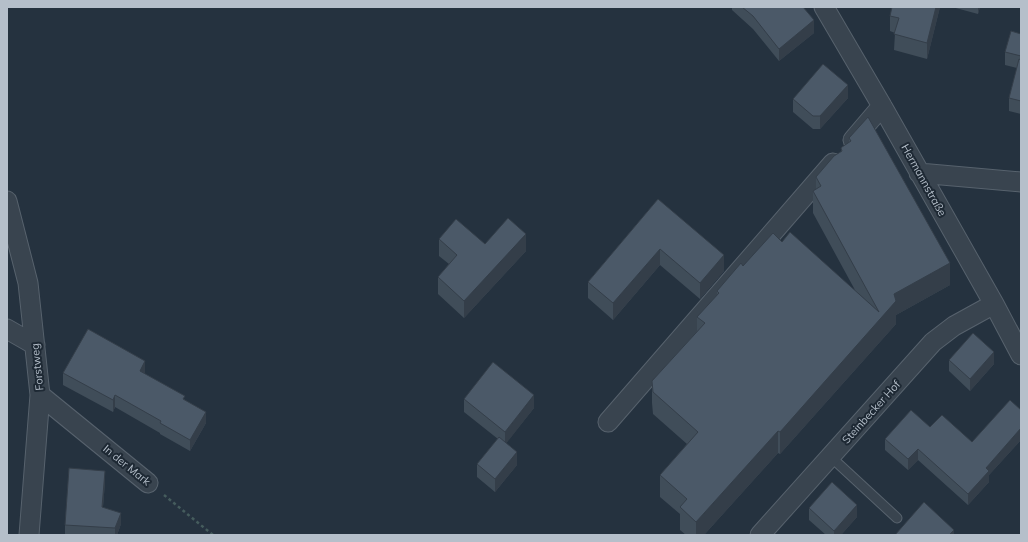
<svg xmlns="http://www.w3.org/2000/svg" width="1028" height="542" font-family="Mulish,sans-serif">
<style>
.lines{fill:none;stroke-linecap:round;stroke-linejoin:round}
.lane-casing{stroke:#57626d;stroke-width:11}
.street-casing{stroke:#57626d;stroke-width:21}
.path{stroke:#455c5d;stroke-width:2.5;stroke-dasharray:3 3;stroke-linecap:butt}
.lane{stroke:#39444f;stroke-width:9}
.street{stroke:#39444f;stroke-width:19}
.wall{fill:#404d59}
.shaded-wall{fill:#343e49}
.building{fill:#4b5968;stroke:#343e49}
.labels{text-anchor:middle;stroke-width:4;stroke-linejoin:round;paint-order:stroke}
.street-label{font-size:11px;fill:#b5bfca;stroke:#1e2934}
</style>
<rect width="100%" height="100%" fill="#25323f"/>
<g class="lines">
<!-- lane casing -->
<g class="lane-casing">
<path id="lane" d="M 831,457 L 897,518"/>
</g>
<!-- street casing -->
<g class="street-casing">
<path id="street" d="M 824,7 L 882,106 L 994,304 L 1021,355
M 853,140 L 882,106
M 919,173 L 1021,182
M 7,201 L 28,283 L 40,395 L 29,535
M 7,329 L 35,345
M 40,395 L 148,483
M 608,422 L 833,163
M 760,535 L 933,342 L 954,326 L 994,304"/>
</g>
<!-- path -->
<path class="path" d="M 164,495 L 213,535"/>
<!-- lane -->
<use href="#lane" class="lane"/>
<!-- street -->
<use href="#street" class="street"/>
</g>
<!-- wall -->
<path class="wall" d="M 732,7 L 803,7 L 814,33 L 779,61 L 753,29 L 732,10 Z
M 940,7 L 927,59 L 894,50 L 895,33 L 890,31 L 890,16 Z
M 952,7 L 980,7 L 978,14 Z
M 1021,34 L 1021,114 L 1009,111 L 1009,98 L 1017,68 L 1005,65 L 1005,52 Z
M 848,98 L 820,129 L 813,129 L 793,112 L 793,99 Z
M 849,138 L 950,285 L 896,315 L 896,324 L 780,454 L 778,453 L 704,535 L 686,535 L 680,530 L 680,514 L 660,497 L 660,475 L 687,444 L 653,414 L 652,403 L 652,381 L 697,331 L 697,317 L 717,295 L 717,291 L 743,266 L 782,242 L 855,290 L 813,213 L 813,191 L 816,189 L 816,177 L 841,152 L 841,148 L 849,142 Z
M 658,199 L 724,271 L 700,299 L 660,265 L 613,320 L 588,298 L 588,282 Z
M 439,239 L 485,244 L 526,251 L 464,318 L 438,294 L 438,277 L 449,264 L 439,256 Z
M 949,360 L 994,364 L 970,391 L 949,371 Z
M 63,373 L 145,373 L 145,374 L 185,400 L 206,423 L 190,451 L 160,434 L 160,433 L 115,407 L 113,412 L 63,385 Z
M 464,399 L 534,408 L 506,443 L 517,465 L 495,492 L 477,477 L 477,464 L 498,439 L 464,412 Z
M 1021,410 L 1021,440 L 989,475 L 989,482 L 968,505 L 918,460 L 908,470 L 885,450 L 885,439 L 930,427 L 972,442 Z
M 105,482 L 103,507 L 121,524 L 117,535 L 65,535 L 65,525 Z
M 809,508 L 857,517 L 841,535 L 826,535 L 809,520 Z"/>
<!-- shaded-wall -->
<path class="shaded-wall" d="M 936,7 L 940,7 L 927,59 L 927,43 Z
M 978,7 L 980,7 L 978,14 Z
M 814,20 L 814,33 L 779,61 L 779,49 Z
M 848,85 L 848,98 L 820,129 L 820,116 Z
M 526,234 L 526,251 L 464,318 L 464,301 Z
M 660,249 L 660,265 L 613,320 L 613,303 Z
M 724,255 L 724,271 L 700,299 L 700,283 Z
M 950,263 L 950,285 L 896,315 L 896,324 L 780,454 L 780,432 L 894,294 Z
M 994,352 L 994,364 L 970,391 L 970,379 Z
M 145,361 L 145,373 L 140,383 L 140,371 Z
M 115,395 L 115,407 L 113,412 L 113,400 Z
M 534,395 L 534,408 L 505,445 L 505,432 Z
M 206,412 L 206,423 L 190,451 L 190,440 Z
M 1021,428 L 1021,440 L 989,475 L 989,482 L 968,505 L 968,494 L 986,468 Z
M 778,431 L 778,453 L 704,535 L 696,535 L 696,522 Z
M 918,449 L 918,460 L 908,470 L 908,459 Z
M 517,452 L 517,465 L 495,492 L 495,479 Z
M 105,471 L 105,482 L 102,518 L 102,507 Z
M 857,505 L 857,517 L 841,535 L 834,535 L 834,531 Z
M 121,513 L 121,524 L 117,535 L 115,535 L 115,528 Z
M 954,530 L 954,535 L 949,535 Z"/>
<!-- building -->
<path class="building" d="M 742,7 L 803,7 L 814,20 L 779,49 L 753,16 Z
M 892,7 L 936,7 L 927,43 L 894,34 L 899,18 L 890,16 Z
M 1011,31 L 1021,34 L 1021,56 L 1005,52 Z
M 1019,59 L 1021,60 L 1021,101 L 1009,98 Z
M 823,64 L 848,85 L 820,116 L 813,116 L 793,99 Z
M 868,117 L 950,263 L 894,294 L 896,301 L 780,432 L 778,431 L 696,522 L 680,507 L 687,499 L 660,475 L 698,432 L 653,392 L 652,381 L 705,323 L 697,317 L 719,293 L 717,291 L 741,263 L 743,266 L 773,233 L 782,242 L 790,232 L 879,312 L 813,191 L 821,186 L 816,177 L 834,156 L 842,151 L 841,148 L 842,147 L 851,141 L 849,138 Z
M 658,199 L 724,255 L 700,283 L 660,249 L 613,303 L 588,282 Z
M 508,218 L 526,234 L 464,301 L 438,277 L 457,255 L 439,239 L 456,219 L 485,244 Z
M 88,329 L 145,361 L 140,371 L 185,396 L 183,399 L 206,412 L 190,440 L 160,423 L 161,421 L 115,395 L 113,400 L 63,373 Z
M 973,333 L 994,352 L 970,379 L 949,360 Z
M 493,362 L 534,395 L 505,432 L 464,399 Z
M 1010,400 L 1021,410 L 1021,428 L 986,468 L 989,471 L 968,494 L 918,449 L 908,459 L 885,439 L 911,410 L 930,427 L 942,415 L 972,442 Z
M 499,437 L 517,452 L 495,479 L 477,464 Z
M 69,468 L 105,471 L 102,507 L 121,513 L 115,528 L 65,525 Z
M 832,482 L 857,505 L 834,531 L 809,508 Z
M 924,502 L 954,530 L 949,535 L 895,535 Z"/>
<g class="labels">
<!-- street labels -->
<g class="street-label">
<text transform="translate(924 180) rotate(61)" y="4">Hermannstraße</text>
<text transform="translate(37 367) rotate(-96)" y="4">Forstweg</text>
<text transform="translate(871 412) rotate(-48)" y="4">Steinbecker Hof</text>
<text transform="translate(127 465) rotate(39)" y="4">In der Mark</text>
</g>
</g>
<!-- border -->
<rect width="1028" height="542" fill="none" stroke="#b5bfca" stroke-width="16"/>
</svg>
